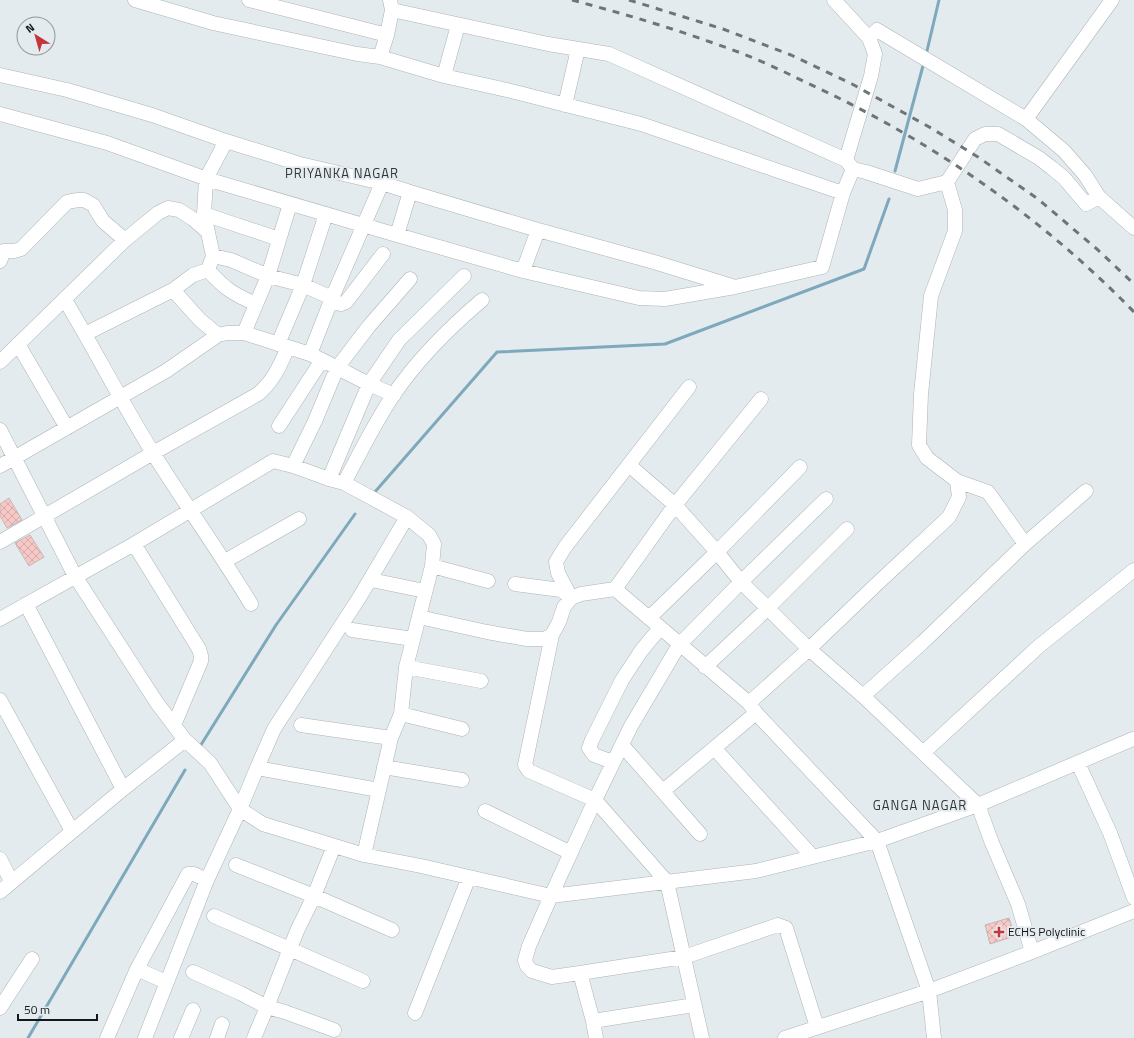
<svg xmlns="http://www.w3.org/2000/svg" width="1134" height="1038" font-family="'Titillium Web',sans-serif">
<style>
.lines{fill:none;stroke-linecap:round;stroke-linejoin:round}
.stream{stroke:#7ea8bc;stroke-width:3}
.building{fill:url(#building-cross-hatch);stroke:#c1bab9}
.minor-casing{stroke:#adb3b6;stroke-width:15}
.minor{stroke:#fff;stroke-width:14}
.rail{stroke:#6f7476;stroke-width:3;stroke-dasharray:7 7;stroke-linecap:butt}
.poi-dot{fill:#c5363c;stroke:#e4ebee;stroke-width:1.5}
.labels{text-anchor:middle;stroke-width:4;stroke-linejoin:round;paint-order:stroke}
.poi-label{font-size:12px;fill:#141718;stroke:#e4ebee;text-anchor:start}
.neighbourhood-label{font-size:13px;letter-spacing:1px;fill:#313639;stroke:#e4ebee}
</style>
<defs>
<pattern id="building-cross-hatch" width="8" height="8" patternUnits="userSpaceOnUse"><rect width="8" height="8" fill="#f7c8c5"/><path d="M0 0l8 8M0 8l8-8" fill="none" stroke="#d3aba8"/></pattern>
</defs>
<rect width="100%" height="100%" fill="#e4ebee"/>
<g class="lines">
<!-- stream -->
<path class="stream" d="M 926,55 L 939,0
M 895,171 L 924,62
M 374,493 L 497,352 L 665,344 L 864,269 L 889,199
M 199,748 L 276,625 L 355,514
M 28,1038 L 185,770"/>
</g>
<!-- building -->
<path class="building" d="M 9,498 L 22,520 L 7,528 L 0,516 L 0,504 Z
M 30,535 L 44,557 L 29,566 L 15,543 Z
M 1009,918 L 1015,936 L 990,944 L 985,925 Z"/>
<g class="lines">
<!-- minor casing -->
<g class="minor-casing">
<path id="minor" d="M 135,0 L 213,23 L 357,54 L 380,57 L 387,35 L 392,10
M 249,0 L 387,35
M 390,0 L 392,10 L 548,44 L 609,54 L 846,160
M 834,0 L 869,38 L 877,30 L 1026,119 L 1064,151 L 1085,175 L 1099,197 L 1134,228
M 380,57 L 444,76 L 511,91 L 641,124 L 843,193
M 0,75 L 67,90 L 152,115 L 226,141
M 444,76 L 458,25
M 565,105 L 578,49
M 0,114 L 107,143 L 210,180 L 397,235 L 523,271 L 639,298 L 665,299 L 735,287 L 822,267 L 843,193 L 853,169 L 846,160 L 871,76 L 875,54 L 869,38
M 1026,119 L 1112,0
M 853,169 L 866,172 L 918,189 L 947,182 L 975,139 L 985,134 L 998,134 L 1039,158 L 1052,168 L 1064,178 L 1086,204 L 1099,197
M 204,214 L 279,239
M 397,235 L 410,192
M 213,256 L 231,260 L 268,276 L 303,285 L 332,298
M 0,261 L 4,251 L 14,251 L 21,249 L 67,202 L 78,200 L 84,200 L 93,205 L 103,221 L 125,240
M 208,270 C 225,289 233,294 256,304
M 523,271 L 538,230
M 65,300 C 95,350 122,403 153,453 C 185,504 220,553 251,604
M 331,300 L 341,304 L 346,302 L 383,254
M 244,333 L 268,276 L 290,204
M 85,334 L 173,290
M 218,335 L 200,320 L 173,290 L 193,275 L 208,270 L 213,256 L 204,214 L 206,179 L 226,141 L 300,164 L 382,183 L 410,192 L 538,230 L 654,262 L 732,286
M 18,344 L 67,428
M 278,344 L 303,285 L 326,214
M 310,354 L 369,384 L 394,395
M 0,362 L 125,240 L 158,213 L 168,208 L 179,210 L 193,219 L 208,232
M 279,426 L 322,360
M 0,430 L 75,576 L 157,703 L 185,740 L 210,763 L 240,809 L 263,824 L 364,855 L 421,866 L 551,896 L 756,871 L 877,841 L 929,991 L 934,1038
M 629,465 L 675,505 L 761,399
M 0,466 L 166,371 L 218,335 L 227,333 L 244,333 L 310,354 L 332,298 L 382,183
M 293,466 L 315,421 L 337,368 L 369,326 L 410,279
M 329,479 L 369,384 L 399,340 L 464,276
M 957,481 L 988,492 L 1025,544
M 344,483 C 360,453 375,422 394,394 C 418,359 449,328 482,300
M 1086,491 L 1025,544 L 922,643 L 863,696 L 809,649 L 741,582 L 717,552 L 675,505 L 615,589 L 749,703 L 756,713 L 877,841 L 978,805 L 1133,739
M 0,542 L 153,453 L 258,394 C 274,381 280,365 288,347
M 134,544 L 199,649 L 201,656 L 201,661 L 174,725
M 225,561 L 299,519
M 432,566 L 488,581
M 376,581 L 425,591
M 515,584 L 561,590 L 571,598
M 571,598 L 558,573 L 556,562 L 565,547 L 689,387
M 26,604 L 123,789
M 419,617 L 487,632 L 527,639 L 544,639 L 552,635 L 559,622 L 564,607 L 571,598 L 581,594 L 615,589
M 649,618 L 717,552 L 800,467
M 0,619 L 134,544 L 273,461 L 293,466 L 329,479 L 344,483 L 407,517 L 429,535 L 434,544 L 432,566 L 406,667 L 401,714 L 391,738 L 364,855
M 352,630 L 413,639
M 552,635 L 525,765 L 529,771 L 595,800 L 667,882 L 702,1038
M 406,667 L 481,681
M 705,667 L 767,609 L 847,529
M 863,696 L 978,805 L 992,843 L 1018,904 L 1032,952
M 0,700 L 72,831
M 749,703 L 809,649 L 881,580 L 949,517 L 959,497 L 957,481 L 927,458 L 919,445 L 921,394 L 931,296 L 955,231 L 955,210 L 947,182
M 401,714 L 462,729
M 301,725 L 391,738
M 622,745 L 700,834
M 714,748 L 813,857
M 923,753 L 1038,647 L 1134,570
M 613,762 L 594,755 L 589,748 L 592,740 L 622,680 L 641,651 L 660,628
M 1078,763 L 1110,833 L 1134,898
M 384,767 L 462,780
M 257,768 L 379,790
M 663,791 L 756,713
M 485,811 L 571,853
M 0,859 L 11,881
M 236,865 L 314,896 L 392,930
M 0,892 L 123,789 L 185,740
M 214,916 L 363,981
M 137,969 L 166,982
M 193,972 L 240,993 L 267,1007 L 297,931 L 314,896 L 334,846
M 580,973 L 593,1021 L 596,1038
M 0,1008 L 32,959
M 415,1013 L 469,877
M 593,1021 L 694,1005
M 817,1027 L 786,928 L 778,925 L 684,957 L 580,973 L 552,977 L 532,971 L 527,966 L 525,960 L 529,946 L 551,896 L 595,800 L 631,726 L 679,645 L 741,582 L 826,499
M 107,1038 L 137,969 L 188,874 L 194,874 L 207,880
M 145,1038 L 207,880 L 240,809 L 257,768 L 274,729 L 359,598 L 407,517
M 181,1038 L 193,1010
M 217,1038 L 222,1024
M 254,1038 L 267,1007 L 285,1012 L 334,1030
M 785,1038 L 929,991 L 1032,952 L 1134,911"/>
</g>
<!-- minor -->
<use href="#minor" class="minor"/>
<!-- rail -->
<path class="rail" d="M 572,0 C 621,13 669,27 716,44 C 746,54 775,67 803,81 C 926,137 1040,215 1134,312
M 629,0 L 723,29 L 791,55 L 852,84 L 931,128 L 978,157 L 1038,199 L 1098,250 L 1134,284"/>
</g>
<!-- markers -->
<path class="poi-dot" d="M997 926h4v4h4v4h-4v4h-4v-4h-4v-4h4z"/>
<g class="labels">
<!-- poi labels -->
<g class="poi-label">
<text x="1008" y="936">ECHS Polyclinic</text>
</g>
<!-- neighbourhood labels -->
<g class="neighbourhood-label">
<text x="342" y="178">PRIYANKA NAGAR</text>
<text x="920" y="810">GANGA NAGAR</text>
</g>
</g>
<!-- north arrow -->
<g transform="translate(36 36) rotate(323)"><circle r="19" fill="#e4ebee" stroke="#919698"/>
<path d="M0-3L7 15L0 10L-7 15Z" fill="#c5363c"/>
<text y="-6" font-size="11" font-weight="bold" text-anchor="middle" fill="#141718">N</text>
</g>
<!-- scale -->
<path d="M18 1014v6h79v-6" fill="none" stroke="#141718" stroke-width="2"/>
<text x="24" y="1014" font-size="12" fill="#141718" stroke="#e4ebee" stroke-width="3" paint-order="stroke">50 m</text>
</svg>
